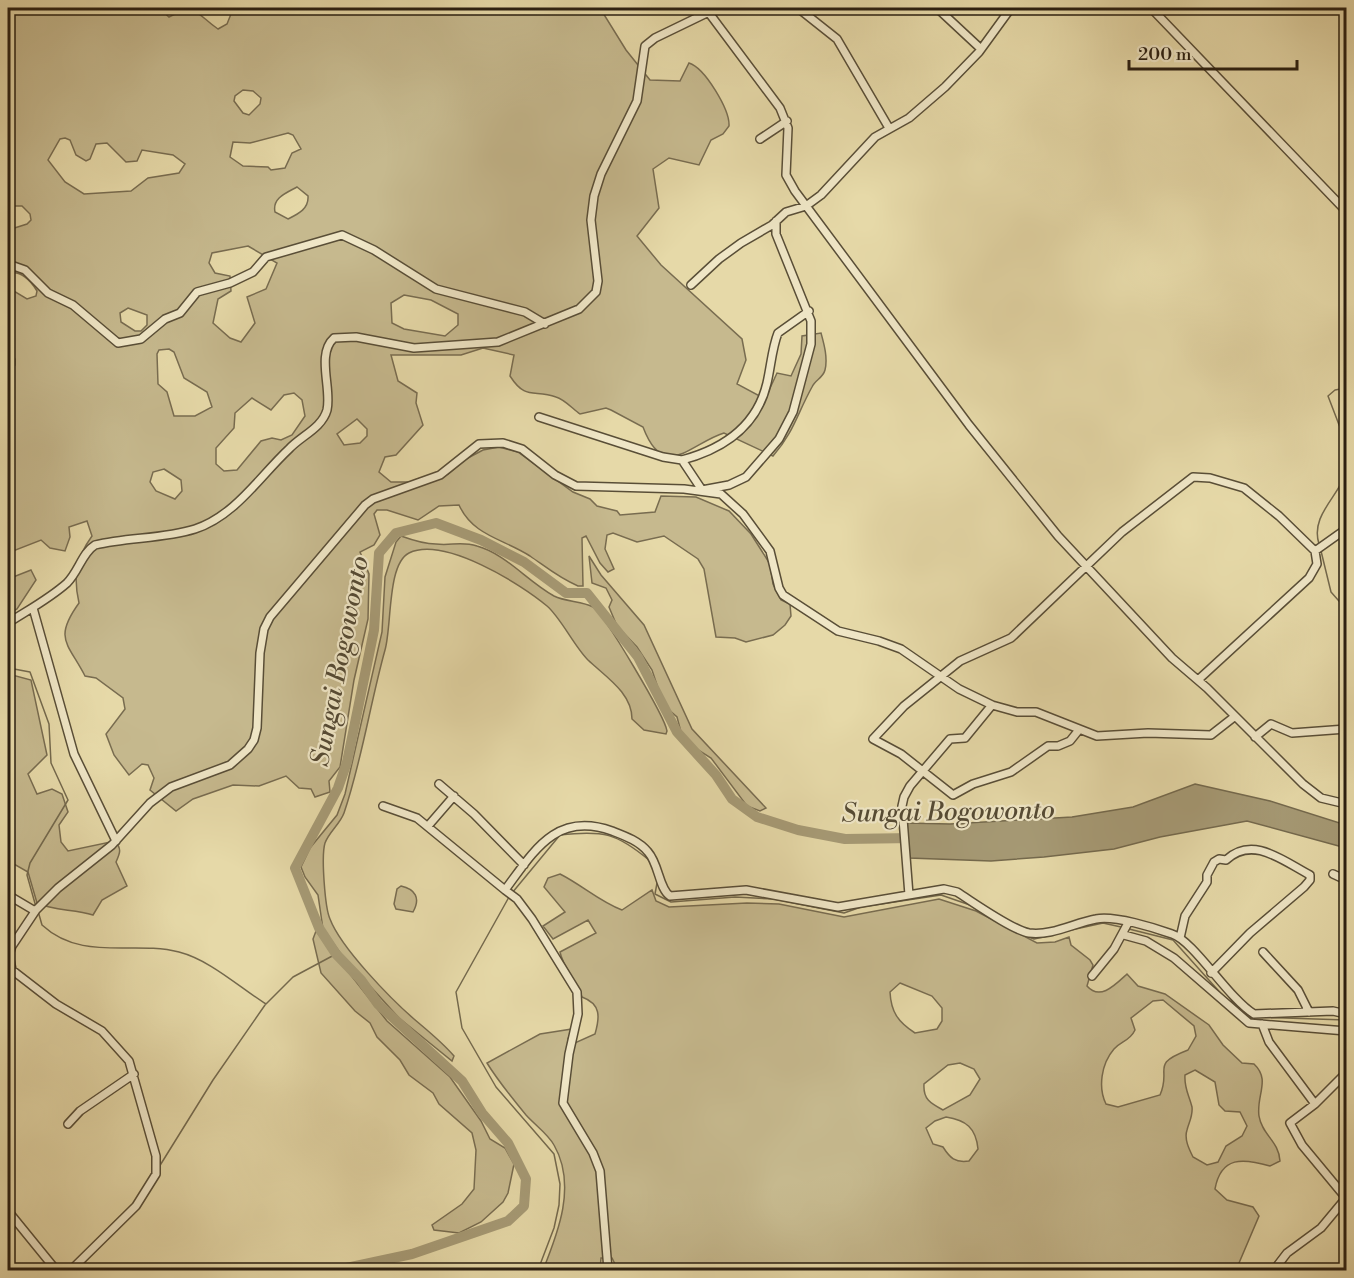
<svg xmlns="http://www.w3.org/2000/svg" width="1354" height="1278" font-family="'Libre Bodoni',serif">
<style>
.green{fill:#c6b98e;stroke:#786c50;stroke-width:1.5;fill-rule:evenodd}
.water{fill:#a69a75;stroke:#74694d;stroke-width:1.5}
.lines{fill:none;stroke-linecap:round;stroke-linejoin:round}
.stream{stroke:#74694d;stroke-width:1.5}
.river{stroke:#a69a75;stroke-width:10}
.minor-casing{stroke:#594e37;stroke-width:10}
.minor{stroke:#efe6c6;stroke-width:7}
.labels{text-anchor:middle;stroke-width:4.5;stroke-linejoin:round;paint-order:stroke}
.water-label{font-size:26px;font-style:italic;fill:#554a34;stroke:#efe6c6}
</style>
<rect width="100%" height="100%" fill="#e6d9a8"/>
<filter id="stains"><feTurbulence type="fractalNoise" baseFrequency=".00333" numOctaves="4"/><feColorMatrix values="0 0 0 0 .2 0 0 0 0 .09 0 0 0 0 .02 0 0 0 .5 -.17"/></filter>
<radialGradient id="worn" r=".72"><stop offset=".6" stop-color="#630" stop-opacity="0"/><stop offset="1" stop-color="#630" stop-opacity=".3"/></radialGradient>
<!-- green -->
<path class="green" d="M 8,8 L 159,8 L 169,17 C 198,3 196,14 218,29 L 227,24 L 231,14 L 229,8 L 600,8 L 626,50 L 650,80 L 680,81 L 689,63 C 705,68 730,110 729,126 L 723,134 L 711,140 L 699,165 L 669,158 L 653,169 L 659,208 L 637,236 L 661,265 L 742,339 L 746,360 L 737,384 L 765,399 L 777,373 L 791,376 L 801,354 L 802,336 L 821,333 C 824,344 828,358 825,370 C 823,378 815,380 812,387 C 797,414 794,432 773,456 L 724,433 C 691,443 664,483 643,427 L 611,410 L 606,408 L 580,414 C 573,409 564,399 556,397 C 534,389 526,401 510,376 L 514,355 L 483,348 L 461,355 L 391,355 L 398,381 L 417,393 L 416,403 L 423,425 L 396,455 L 385,457 L 379,472 L 391,482 L 427,482 L 448,474 L 466,459 L 483,450 L 499,447 L 518,452 L 573,492 L 590,499 L 597,506 L 617,511 L 620,515 L 655,512 L 661,496 L 696,497 L 729,511 L 751,534 L 770,564 L 773,584 L 781,600 L 790,604 L 791,616 L 785,625 L 773,635 L 746,642 L 735,638 L 716,637 L 704,569 L 698,559 L 664,536 L 637,542 L 613,533 L 607,535 L 605,549 L 614,569 L 608,572 L 600,563 L 586,536 L 582,538 L 583,586 L 578,586 C 559,578 546,567 530,556 C 504,539 473,536 459,505 L 439,506 L 418,520 L 387,510 L 377,510 L 374,514 L 380,535 L 374,545 L 360,552 L 369,574 L 368,619 L 354,680 L 340,767 L 329,781 L 330,792 L 315,797 L 311,789 L 299,788 L 286,776 L 259,786 L 233,785 L 193,799 L 176,811 L 150,790 L 154,778 L 148,765 L 142,764 L 129,775 L 114,755 L 106,734 L 125,709 L 123,698 L 96,678 L 85,676 C 68,643 53,639 79,603 C 73,577 76,558 92,536 L 87,521 L 69,527 L 70,537 L 65,551 L 50,548 L 41,540 L 8,553 L 8,375 L 15,365 L 15,359 L 8,348 L 8,284 L 12,290 L 27,299 L 36,296 L 37,291 C 31,281 20,269 8,274 L 8,230 L 27,224 L 31,220 L 30,214 L 22,206 L 8,206 ZM 243,90 L 253,91 L 261,98 L 260,104 L 249,115 L 243,113 L 234,101 L 235,96 ZM 288,133 L 293,135 L 301,149 L 292,153 L 285,168 L 271,170 L 268,167 L 243,166 L 230,157 L 233,142 L 250,143 ZM 65,138 L 70,140 L 76,155 L 86,161 L 90,159 L 96,144 L 107,143 L 126,162 L 137,161 L 142,150 L 173,155 L 185,164 L 179,173 L 148,178 L 131,191 L 84,194 L 65,182 L 48,160 L 60,139 ZM 297,187 L 308,196 C 309,209 298,214 288,219 L 275,212 C 272,198 286,193 297,187 ZM 248,246 L 277,263 L 266,289 L 247,297 L 255,323 L 241,342 L 230,338 L 213,323 L 218,299 L 231,291 L 230,276 L 215,273 L 209,263 L 212,253 ZM 404,295 L 431,300 L 458,314 L 458,325 L 445,336 L 404,329 L 392,323 L 391,303 ZM 128,308 L 147,315 L 147,325 L 141,331 L 135,331 L 121,322 L 120,313 ZM 169,349 L 174,352 L 184,378 L 207,392 L 212,407 L 195,416 L 174,416 L 167,392 L 158,384 L 157,354 L 159,350 ZM 294,393 L 302,400 L 305,416 L 292,435 L 281,440 L 272,438 L 261,441 L 237,470 L 224,471 L 216,464 L 216,448 L 234,428 L 235,413 L 252,398 L 271,410 L 284,395 ZM 357,419 L 367,429 L 367,436 L 360,443 L 344,445 L 337,434 ZM 164,469 L 181,480 L 182,491 L 175,499 L 156,491 L 150,482 L 153,472 Z
M 401,536 C 412,540 425,544 436,544 C 451,546 461,541 477,546 C 506,554 527,581 554,596 C 566,602 582,601 593,607 C 605,615 665,717 667,731 L 666,734 L 644,730 L 632,719 C 632,693 606,677 588,660 C 574,646 561,618 547,606 C 521,584 444,536 409,553 C 387,564 392,626 385,650 C 370,704 362,760 344,813 C 340,824 329,832 325,843 C 321,856 325,908 330,919 C 341,948 391,999 414,1019 C 428,1031 442,1042 454,1056 L 452,1061 L 399,1018 L 341,954 L 323,929 L 318,895 L 305,877 L 301,867 L 310,848 L 337,815 L 345,794 L 382,632 L 385,577 L 396,542 Z
M 589,556 L 601,575 L 644,625 L 692,729 L 766,808 L 760,811 L 747,806 L 711,758 L 695,748 L 681,732 L 677,717 L 668,709 L 659,691 L 652,670 L 637,647 L 617,626 L 609,607 L 612,600 L 606,588 L 592,583 Z
M 31,570 L 36,580 L 17,609 L 8,614 L 8,579 Z
M 8,661 L 12,675 L 31,680 L 47,755 L 28,774 L 37,794 L 52,789 L 62,794 L 68,812 L 59,825 L 61,842 L 68,851 L 115,841 C 122,849 120,853 116,862 L 127,886 L 102,900 L 93,915 C 74,909 54,911 37,903 L 28,872 L 14,864 L 8,865 Z
M 560,874 C 582,885 600,902 622,910 L 652,890 L 656,901 L 669,907 L 747,903 L 779,904 L 844,917 L 939,899 L 976,911 L 1037,943 L 1055,942 L 1069,937 L 1071,945 L 1090,960 L 1093,965 L 1087,986 C 1100,1001 1115,985 1127,974 L 1138,986 L 1165,994 L 1209,1025 L 1223,1045 L 1242,1063 L 1254,1064 C 1271,1080 1256,1095 1259,1116 C 1262,1135 1279,1141 1280,1161 L 1270,1166 C 1243,1158 1221,1156 1215,1189 L 1227,1200 L 1253,1207 L 1259,1216 L 1236,1270 L 618,1270 L 612,1258 L 601,1258 L 600,1270 L 543,1270 C 558,1233 577,1185 554,1145 C 548,1134 535,1125 526,1115 C 512,1098 498,1081 487,1063 L 540,1034 L 572,1029 L 568,1039 L 575,1043 L 595,1034 C 600,1017 601,1004 582,997 C 577,981 563,968 560,952 L 596,933 L 588,920 L 553,939 L 543,926 L 565,912 L 544,887 L 548,878 ZM 900,983 L 932,996 L 942,1008 L 942,1021 L 937,1029 L 915,1033 C 898,1022 891,1012 890,992 ZM 1163,1000 L 1194,1026 L 1196,1036 L 1188,1050 C 1149,1065 1172,1068 1160,1095 L 1118,1107 L 1106,1104 C 1098,1088 1101,1064 1114,1049 C 1121,1041 1130,1041 1135,1030 L 1131,1018 L 1153,1001 ZM 960,1063 L 974,1069 L 980,1079 L 970,1095 L 943,1110 C 930,1103 923,1099 924,1084 L 948,1065 ZM 1195,1070 L 1215,1082 L 1219,1105 L 1225,1111 L 1240,1112 L 1247,1126 L 1242,1136 L 1226,1146 L 1218,1162 L 1207,1165 L 1193,1157 C 1189,1149 1184,1139 1187,1130 C 1189,1122 1193,1116 1192,1107 C 1189,1095 1184,1088 1185,1075 ZM 946,1117 C 966,1120 976,1128 978,1149 L 969,1161 C 955,1163 950,1158 943,1147 L 933,1144 L 926,1128 L 935,1121 Z
M 401,886 C 415,889 421,898 413,912 L 396,909 L 394,904 L 397,889 Z
M 316,931 L 387,1021 L 450,1077 L 481,1121 L 490,1139 L 505,1148 L 514,1164 L 508,1193 L 503,1202 L 481,1222 L 459,1233 L 434,1230 L 432,1225 L 462,1204 L 474,1189 L 476,1150 L 472,1133 L 439,1104 L 433,1093 L 409,1075 L 400,1060 L 377,1037 L 370,1023 L 355,1011 L 321,973 L 313,939 Z"/>
<!-- water -->
<path class="water" d="M 1195,784 L 1270,801 L 1346,825 L 1346,848 L 1247,821 L 1160,837 L 1114,849 L 1044,857 L 991,861 L 909,858 L 906,823 L 950,824 L 1072,817 L 1133,807 Z"/>
<g class="lines">
<!-- stream -->
<path class="stream" d="M 1346,388 L 1335,390 L 1328,396 L 1346,443
M 1319,544 C 1310,516 1338,497 1346,473
M 1321,551 L 1331,592 L 1346,609
M 8,648 L 10,663 L 14,669 L 30,672 L 49,724 L 51,763 L 68,800 L 30,863 L 27,875 L 36,907
M 657,883 L 655,894 L 671,902 L 735,897 L 774,899 L 844,913 L 861,907 L 941,895 L 970,905
M 512,893 L 560,835 C 603,830 617,833 650,861
M 509,897 L 456,992 L 462,1028 L 496,1087 L 554,1154 L 560,1184 L 559,1205 L 554,1228 L 538,1270
M 38,911 L 42,925 C 82,962 133,940 179,952 C 210,960 239,987 266,1004 L 293,977 L 336,954
M 1129,929 L 1173,940 L 1225,998
M 1062,932 L 1103,923 L 1121,927
M 1021,934 L 1034,939 L 1048,936
M 1242,1013 L 1252,1017
M 1257,1017 L 1346,1020
M 159,1167 L 213,1080 L 265,1005"/>
<!-- river -->
<path class="river" d="M 337,1270 L 412,1254 L 508,1221 L 524,1206 L 526,1179 L 508,1143 L 482,1113 L 462,1081 L 378,1004 L 361,980 L 336,954 L 319,928 L 295,868 L 338,788 L 347,762 L 374,630 L 379,553 L 396,533 L 436,523 L 481,540 L 524,562 L 566,593 L 587,593 L 638,657 L 677,732 L 716,775 L 732,799 L 757,817 L 798,830 L 845,839 L 914,838"/>
<!-- minor casing -->
<g class="minor-casing">
<path id="minor" d="M 798,8 L 837,39 L 889,128
M 937,8 L 981,49
M 1151,8 L 1346,211
M 709,13 L 780,108 L 788,128 L 786,175 L 795,191 L 969,425 L 1058,536 L 1172,658 L 1207,688 L 1303,784 L 1321,798 L 1346,804
M 760,139 L 787,121
M 8,264 L 25,270 L 48,293 L 73,305 L 118,343 L 141,339 L 165,319 L 180,313 L 197,292 L 230,283 L 253,272 L 266,257 L 342,235 L 374,250 L 436,289 L 525,312 L 545,324
M 691,285 L 719,259 L 741,243 L 772,225 L 786,212 L 806,206 L 821,195 L 875,137 L 909,118 L 945,87 L 979,52 L 1011,8
M 539,417 L 663,457 L 682,460 L 702,490 L 729,485 L 746,477 L 779,439 L 793,412 L 811,344 L 811,321 L 776,234 L 776,221
M 682,460 C 723,449 757,426 767,383 C 771,366 772,348 778,333 L 809,311
M 1315,551 L 1346,529
M 33,608 L 74,754 L 116,841
M 8,623 C 28,610 49,599 67,583 C 79,571 82,553 95,545 C 128,537 163,539 195,529 C 235,516 260,476 289,449 C 301,436 322,428 327,410 C 332,389 316,354 334,338 L 356,337 L 414,348 L 498,342 L 579,309 L 596,292 L 598,281 L 591,220 L 594,196 L 601,174 L 637,101 L 645,46 L 655,38 L 717,8
M 992,705 L 1017,712 L 1036,712 L 1097,736 L 1148,733 L 1211,735 L 1234,717
M 1078,731 L 1070,741 L 1058,746 L 1048,746 L 1011,772 L 973,784 L 953,795 L 901,754 L 873,739 L 904,706 L 960,661 L 1011,638 L 1122,532 L 1193,477 L 1210,478 L 1244,488 L 1279,516 L 1315,551 L 1317,564 L 1309,578 L 1198,680
M 1255,737 L 1271,724 L 1292,733 L 1346,729
M 439,784 L 474,814 L 524,865
M 383,806 L 417,818 L 505,890
M 428,826 L 454,796
M 1333,874 L 1346,880
M 8,895 L 35,911
M 1124,935 L 1146,941 L 1174,958 L 1249,1023 L 1346,1031
M 1180,938 L 1185,916 L 1207,882 L 1207,875 L 1214,862 L 1219,859 L 1226,860 C 1253,835 1283,861 1310,875 L 1310,880 L 1304,887 L 1250,933 L 1211,973
M 1263,952 L 1298,990 L 1309,1012
M 1092,976 L 1114,949 L 1128,923
M 1262,1024 L 1269,1042 L 1315,1104
M 68,1124 L 80,1111 L 134,1074
M 1346,1198 L 1302,1145 L 1290,1123 L 1315,1104 L 1346,1073
M 8,1211 L 56,1270
M 71,1270 L 136,1206 L 156,1174 L 156,1156 L 129,1061 L 102,1031 L 56,1004 L 12,970 L 9,955 L 12,946 L 36,910 L 58,888 L 112,845 L 150,803 L 171,787 L 230,765 L 248,749 L 254,740 L 257,728 L 260,653 L 264,629 L 270,617 L 365,505 L 373,499 L 440,475 L 479,444 L 503,443 L 522,449 L 555,475 L 576,486 L 684,489 L 721,494 L 743,514 L 770,551 L 779,588 L 783,595 L 838,631 L 879,641 L 901,649 L 959,689 L 992,705 L 965,738 L 950,739 L 910,786 L 904,797 L 902,806 L 909,895
M 608,1270 L 600,1171 L 593,1153 L 563,1103 L 569,1054 L 578,1014 L 577,992 L 532,919 L 517,899 L 505,890 C 534,851 556,811 612,831 C 625,836 639,841 648,852 C 659,864 659,889 670,896 L 746,890 L 838,907 L 944,889 L 957,892 C 973,902 1012,930 1029,933 C 1052,936 1074,923 1096,919 C 1114,915 1155,928 1172,934 C 1194,941 1228,998 1254,1014 L 1333,1011 L 1346,1014
M 1274,1270 L 1287,1253 L 1321,1228 L 1346,1198"/>
</g>
<!-- minor -->
<use href="#minor" class="minor"/>
</g>
<g class="labels">
<!-- water labels -->
<g class="water-label">
<text transform="translate(339 661) rotate(-79)" y="9">Sungai Bogowonto</text>
<text transform="translate(948 811) rotate(-1)" y="9">Sungai Bogowonto</text>
</g>
</g>
<!-- margin -->
<rect width="1354" height="1278" fill="none" stroke="#e6d9a8" stroke-width="30"/>
<rect x="9" y="9" width="1336" height="1260" fill="none" stroke="#2a1f11" stroke-width="3"/>
<rect x="15" y="15" width="1324" height="1248" fill="none" stroke="#2a1f11" stroke-width="1.5"/>
<!-- scale -->
<path d="M1129 60v9h168v-9" fill="none" stroke="#2a1f11" stroke-width="3"/>
<text x="1138" y="60" font-size="18" fill="#2a1f11" stroke="#efe6c6" stroke-width="4.5" paint-order="stroke">200 m</text>
<rect width="100%" height="100%" filter="url(#stains)"/>
<rect width="100%" height="100%" fill="url(#worn)"/>
</svg>
